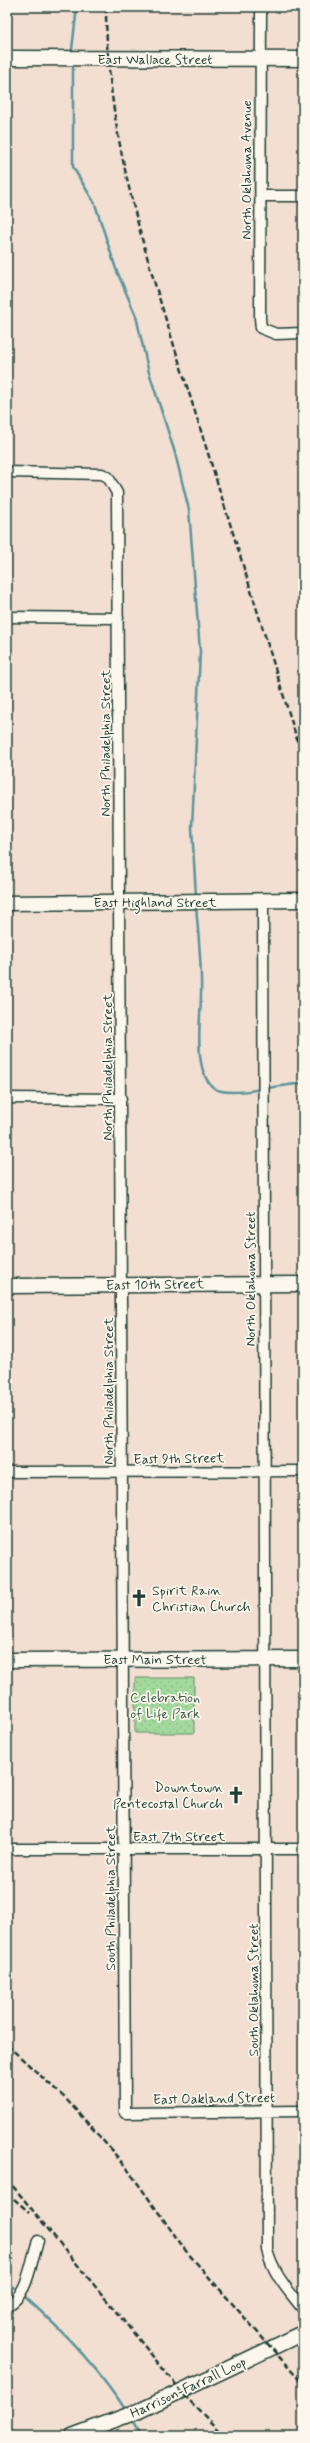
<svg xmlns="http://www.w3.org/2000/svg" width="310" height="2443" font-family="Mynerve,sans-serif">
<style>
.park{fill:url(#park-dots);stroke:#618b68}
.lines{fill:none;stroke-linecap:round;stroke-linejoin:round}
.stream{stroke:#5b949c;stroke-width:2.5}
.street-casing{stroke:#1f3d34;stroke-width:13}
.secondary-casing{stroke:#1f3d34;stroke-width:17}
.street{stroke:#fbf7ec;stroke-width:10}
.secondary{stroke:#fbf7ec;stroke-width:14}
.rail{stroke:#1f3d34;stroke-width:2.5;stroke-dasharray:6 3;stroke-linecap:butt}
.labels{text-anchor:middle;stroke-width:3.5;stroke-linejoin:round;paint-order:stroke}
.street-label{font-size:14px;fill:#1f3d34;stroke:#fbf7ec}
.poi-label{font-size:14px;fill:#1f3d34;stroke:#fbf7ec;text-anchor:start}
.park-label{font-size:14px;fill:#395c49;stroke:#fbf7ec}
</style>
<defs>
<pattern id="park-dots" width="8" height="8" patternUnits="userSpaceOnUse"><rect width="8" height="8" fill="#a3d99d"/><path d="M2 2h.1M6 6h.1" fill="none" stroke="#8cbb88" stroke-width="1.8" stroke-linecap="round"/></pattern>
</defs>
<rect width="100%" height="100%" fill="#f2dfd1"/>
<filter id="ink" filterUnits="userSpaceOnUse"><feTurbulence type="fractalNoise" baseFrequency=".025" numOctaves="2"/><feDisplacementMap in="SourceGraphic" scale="8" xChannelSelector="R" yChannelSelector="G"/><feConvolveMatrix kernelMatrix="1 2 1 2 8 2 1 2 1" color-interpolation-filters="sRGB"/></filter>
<g filter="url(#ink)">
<!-- park -->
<path class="park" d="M 135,1678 L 194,1678 L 194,1733 L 135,1733 Z"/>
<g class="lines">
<!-- stream -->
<path class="stream" d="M 72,49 L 77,7
M 73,68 L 73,167 L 95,204 L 116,269 L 136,316 L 148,369 L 175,453 L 189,510 L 200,651 L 192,828 L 196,896
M 196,905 C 198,934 202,964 201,994 C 201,1018 192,1071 214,1088 C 223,1095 250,1091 262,1089
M 267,1088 L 303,1083
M 7,2281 L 17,2290
M 25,2297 C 63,2331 99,2368 127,2412
M 131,2419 L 142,2436"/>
<!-- street casing -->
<g class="street-casing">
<path id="street" d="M 261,7 L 260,318 L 261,328 L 276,334 L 303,333
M 261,196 L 303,196
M 7,472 L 102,474 L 108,477 L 117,493 L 125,2113 L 303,2111
M 7,617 L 118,618
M 263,900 L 267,2250 C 273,2274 288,2290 303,2309
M 7,1098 L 121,1099
M 7,1472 L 303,1471
M 7,1849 L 303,1849
M 7,2306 C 29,2294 30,2263 38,2241"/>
</g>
<!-- secondary casing -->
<g class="secondary-casing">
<path id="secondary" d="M 7,58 L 303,59
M 7,903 L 303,900
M 7,1286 L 303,1284
M 7,1660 L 303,1659
M 72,2436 L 139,2411 L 303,2333"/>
</g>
<!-- street -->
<use href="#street" class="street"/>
<!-- secondary -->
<use href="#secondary" class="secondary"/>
<!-- rail -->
<path class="rail" d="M 106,7 C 106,141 150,269 190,396 C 228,517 266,638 303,759
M 7,2045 L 66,2099 L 93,2129 L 126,2167 L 186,2251 L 303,2384
M 7,2179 L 187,2398 L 224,2436
M 7,2193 L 29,2212"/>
</g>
</g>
<!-- icons -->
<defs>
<g id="church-bare" transform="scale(1.38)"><path d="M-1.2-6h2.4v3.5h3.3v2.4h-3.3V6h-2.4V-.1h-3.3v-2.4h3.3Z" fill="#1f3d34" stroke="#fbf7ec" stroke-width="2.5" paint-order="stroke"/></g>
</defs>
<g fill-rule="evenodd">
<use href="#church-bare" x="139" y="1598"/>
<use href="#church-bare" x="236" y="1795"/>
</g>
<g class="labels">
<!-- street labels -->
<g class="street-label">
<text x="155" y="64">East Wallace Street</text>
<text transform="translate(246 170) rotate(-90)" y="5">North Oklahoma Avenue</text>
<text transform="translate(105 743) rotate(-90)" y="5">North Philadelphia Street</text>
<text x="155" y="907">East Highland Street</text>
<text transform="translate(107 1067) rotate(-90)" y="5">North Philadelphia Street</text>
<text transform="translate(250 1279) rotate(-90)" y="5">North Oklahoma Street</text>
<text transform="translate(155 1284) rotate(-1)" y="5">East 10th Street</text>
<text transform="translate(108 1391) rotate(-90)" y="5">North Philadelphia Street</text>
<text transform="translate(179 1458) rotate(-1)" y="5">East 9th Street</text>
<text x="155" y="1664">East Main Street</text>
<text x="179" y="1841">East 7th Street</text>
<text transform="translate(110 1898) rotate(-90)" y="5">South Philadelphia Street</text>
<text transform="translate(253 1990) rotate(-90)" y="5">South Oklahoma Street</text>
<text transform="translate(214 2098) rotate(-1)" y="5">East Oakland Street</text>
<text transform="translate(188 2387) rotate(-25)" y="5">Harrison-Farrall Loop</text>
</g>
<!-- poi labels -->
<g class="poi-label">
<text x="152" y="1595">Spirit Rain<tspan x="152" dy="16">Christian Church</tspan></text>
<text x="223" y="1792" text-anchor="end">Downtown<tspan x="223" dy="16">Pentecostal Church</tspan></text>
</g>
<!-- park labels -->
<g class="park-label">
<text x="165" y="1702">Celebration<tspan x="165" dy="16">of Life Park</tspan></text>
</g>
</g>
<!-- margin -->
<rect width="310" height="2443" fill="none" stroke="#fbf7ec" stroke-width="24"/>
<rect x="12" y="12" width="286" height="2419" fill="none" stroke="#1f3d34" stroke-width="1.5" filter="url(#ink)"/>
</svg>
